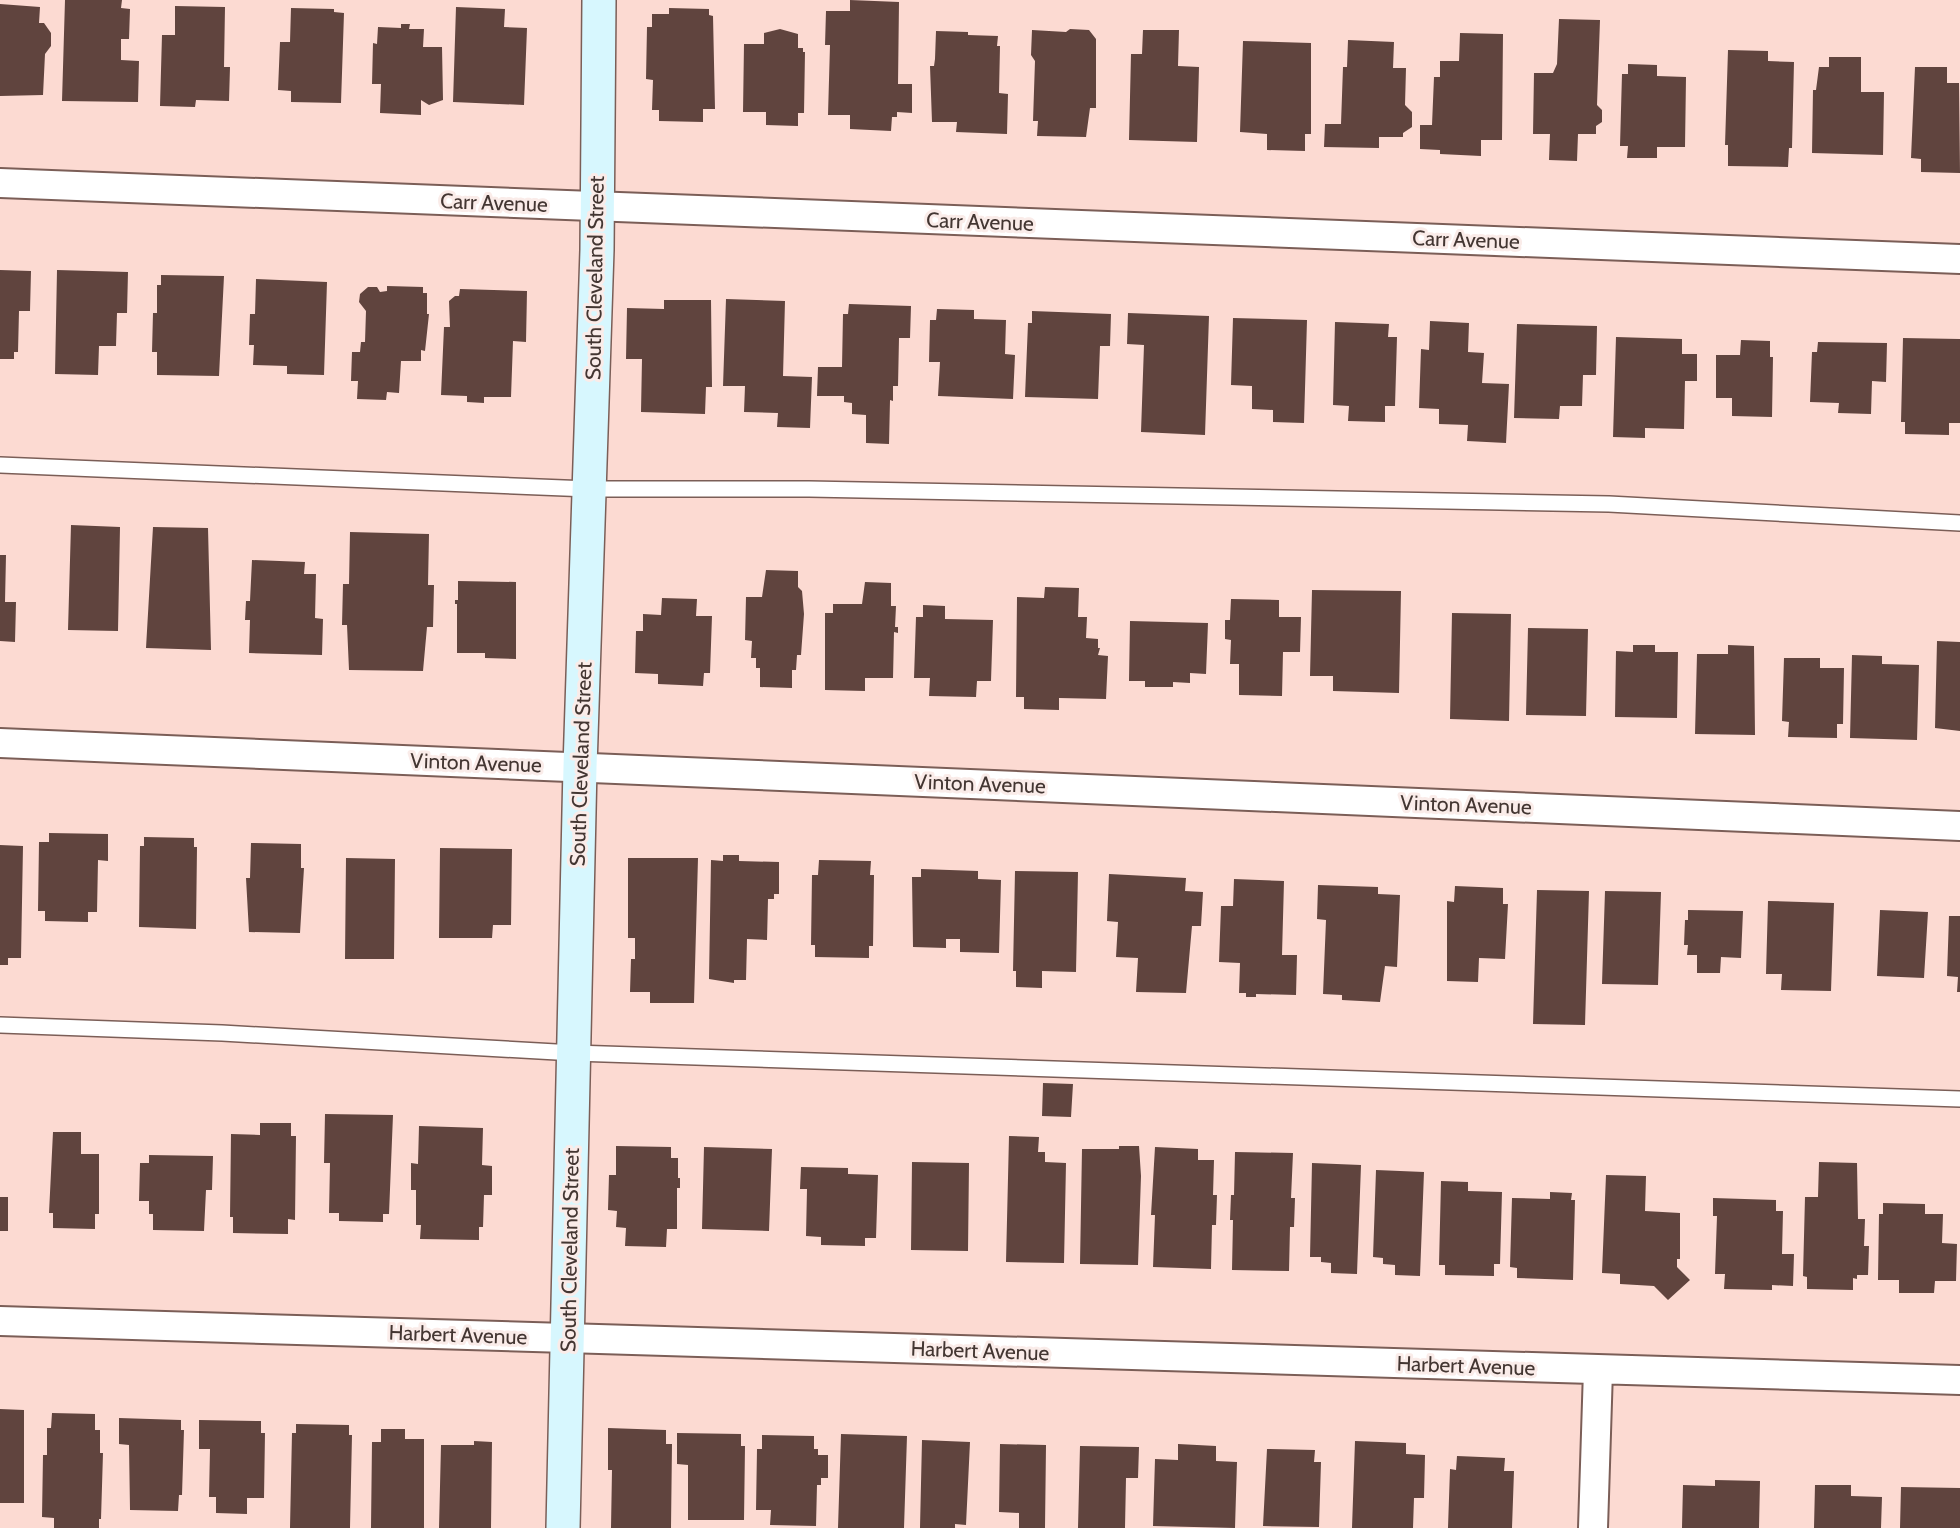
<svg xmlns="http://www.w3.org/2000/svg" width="1960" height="1528" font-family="Cabin,sans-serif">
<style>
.building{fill:#60443e}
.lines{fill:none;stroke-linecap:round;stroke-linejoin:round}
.lane-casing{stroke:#7b5e57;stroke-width:18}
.street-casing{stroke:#7b5e57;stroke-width:32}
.secondary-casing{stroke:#7b5e57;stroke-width:36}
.lane{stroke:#fff;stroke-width:15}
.street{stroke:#fff;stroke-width:28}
.secondary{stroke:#d7f7fe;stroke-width:33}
.labels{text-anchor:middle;stroke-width:6;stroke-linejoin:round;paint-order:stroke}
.street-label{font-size:21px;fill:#433632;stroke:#faece9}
</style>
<rect width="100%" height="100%" fill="#fcdad2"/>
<!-- building -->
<path class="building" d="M 65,0 L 122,0 L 121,8 L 130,9 L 129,39 L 121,39 L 121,60 L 139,61 L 138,102 L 62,101 Z
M 850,0 L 899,2 L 898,84 L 912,84 L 912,113 L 897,112 L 897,117 L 892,117 L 891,131 L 850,129 L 850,115 L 828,115 L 830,45 L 825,45 L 826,11 L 850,11 Z
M 0,4 L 40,7 L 39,23 L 44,23 L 51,33 L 51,46 L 45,54 L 43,95 L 0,96 Z
M 175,6 L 225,7 L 224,67 L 230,67 L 229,101 L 196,100 L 195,107 L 160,106 L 162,35 L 175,35 Z
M 456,7 L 505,9 L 504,27 L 527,28 L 524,105 L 453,102 Z
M 291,8 L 334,9 L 334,12 L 344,13 L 341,103 L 291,102 L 291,91 L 278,90 L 280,42 L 290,42 Z
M 669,8 L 709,9 L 709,15 L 713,16 L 715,109 L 703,109 L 703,122 L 659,121 L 659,110 L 652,110 L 653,80 L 646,79 L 647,27 L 652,27 L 652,14 L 669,14 Z
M 1559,19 L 1600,20 L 1597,105 L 1602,110 L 1602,122 L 1596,126 L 1596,134 L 1578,134 L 1577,161 L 1549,160 L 1550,134 L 1533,134 L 1534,73 L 1553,73 L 1557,64 Z
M 401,24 L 410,24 L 409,29 L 424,29 L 423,47 L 442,47 L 443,100 L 429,105 L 421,100 L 421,115 L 380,113 L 381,84 L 372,84 L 373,43 L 377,44 L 378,27 L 401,28 Z
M 780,29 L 798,34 L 798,48 L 803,48 L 803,52 L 805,52 L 804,113 L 798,113 L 798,126 L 766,125 L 766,112 L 743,112 L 744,44 L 764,44 L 764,33 Z
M 1070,29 L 1089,30 L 1096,39 L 1096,108 L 1090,108 L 1086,137 L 1037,136 L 1038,121 L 1033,121 L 1035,61 L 1031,55 L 1032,30 L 1066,32 Z
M 1143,30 L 1179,30 L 1178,66 L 1199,67 L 1197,142 L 1129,140 L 1131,54 L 1142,54 Z
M 936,31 L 968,32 L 968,35 L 998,36 L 997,46 L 1000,46 L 999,93 L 1008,94 L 1007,134 L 956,132 L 957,122 L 932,122 L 930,66 L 934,66 L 935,59 Z
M 1460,33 L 1503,34 L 1502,140 L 1481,140 L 1481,156 L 1440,154 L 1440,150 L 1420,149 L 1420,125 L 1432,125 L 1434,77 L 1440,77 L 1440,61 L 1459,61 Z
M 1348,40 L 1394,42 L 1393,68 L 1406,68 L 1405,105 L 1412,112 L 1412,127 L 1403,133 L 1403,137 L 1379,137 L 1379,148 L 1324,147 L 1325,124 L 1341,124 L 1343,67 L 1347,67 Z
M 1243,41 L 1311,43 L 1311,134 L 1305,134 L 1305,151 L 1267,150 L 1267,134 L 1240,132 Z
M 1728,50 L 1768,51 L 1768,61 L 1794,62 L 1792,148 L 1789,148 L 1788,167 L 1728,166 L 1728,145 L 1725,145 Z
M 1829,57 L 1861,57 L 1861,92 L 1884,92 L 1883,155 L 1812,153 L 1813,90 L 1816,90 L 1819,67 L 1829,67 Z
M 1628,64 L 1657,65 L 1657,76 L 1686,77 L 1685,147 L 1657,147 L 1657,158 L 1627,158 L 1628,146 L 1620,146 L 1622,74 L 1628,74 Z
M 1915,67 L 1947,67 L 1947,83 L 1959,83 L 1960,173 L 1921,172 L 1921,159 L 1911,158 Z
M 0,270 L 31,271 L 30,311 L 19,311 L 18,352 L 14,352 L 14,359 L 0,359 Z
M 57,270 L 128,272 L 127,313 L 117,313 L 116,346 L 99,346 L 98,375 L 55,374 Z
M 161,275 L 224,276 L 219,376 L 157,375 L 157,352 L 152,352 L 153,313 L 157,313 L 157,285 L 161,285 Z
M 256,279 L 327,282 L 324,375 L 287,374 L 287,366 L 253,365 L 254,345 L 249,345 L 250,314 L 255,314 Z
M 387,286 L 423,287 L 423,293 L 427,293 L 427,314 L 429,314 L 425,351 L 421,350 L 421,361 L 401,361 L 399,393 L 387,392 L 386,400 L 357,399 L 358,381 L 351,381 L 352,352 L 360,352 L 361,342 L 365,342 L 366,311 L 359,302 L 360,294 L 368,287 L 377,287 L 380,292 L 387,291 Z
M 460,289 L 527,291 L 526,342 L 513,341 L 511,397 L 484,397 L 484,403 L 467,402 L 467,396 L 441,395 L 444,327 L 450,327 L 449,301 L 455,296 L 459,296 Z
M 726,299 L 785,301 L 783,376 L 812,377 L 810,428 L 777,427 L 778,413 L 744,412 L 745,386 L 723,386 Z
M 664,300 L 711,300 L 712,387 L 706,387 L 705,414 L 641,412 L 642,359 L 626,359 L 627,308 L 664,309 Z
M 849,304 L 911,306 L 910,338 L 899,338 L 898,386 L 893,386 L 893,401 L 890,400 L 889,444 L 866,443 L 866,415 L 852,414 L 852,403 L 844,402 L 844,396 L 817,396 L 818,367 L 842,367 L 843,314 L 848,314 Z
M 937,309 L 974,310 L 974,319 L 1006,320 L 1005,354 L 1015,355 L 1013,399 L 938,396 L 940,362 L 929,362 L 930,320 L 936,320 Z
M 1032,311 L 1111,314 L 1110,346 L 1100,346 L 1098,399 L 1025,397 L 1028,323 L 1032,323 Z
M 1128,313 L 1209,316 L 1205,435 L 1141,432 L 1144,345 L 1127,344 Z
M 1233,318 L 1307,320 L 1304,423 L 1273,422 L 1273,410 L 1252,409 L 1252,386 L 1231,385 Z
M 1430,321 L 1469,323 L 1468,352 L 1484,353 L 1482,383 L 1509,384 L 1506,443 L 1467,441 L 1468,425 L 1439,424 L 1439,409 L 1419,408 L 1421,349 L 1429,350 Z
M 1335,322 L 1389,324 L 1388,337 L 1397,337 L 1395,406 L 1385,406 L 1385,422 L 1348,421 L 1349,406 L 1333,405 Z
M 1517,324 L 1597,326 L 1596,375 L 1583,375 L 1582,406 L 1560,406 L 1559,419 L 1514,418 Z
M 1616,337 L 1682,339 L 1682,354 L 1697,354 L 1697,381 L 1685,381 L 1684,429 L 1645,428 L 1645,438 L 1613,437 Z
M 1903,338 L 1960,339 L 1960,423 L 1949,423 L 1949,435 L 1905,434 L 1905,422 L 1901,422 Z
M 1741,340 L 1770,341 L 1770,357 L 1773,357 L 1772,417 L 1732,416 L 1732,398 L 1716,398 L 1716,355 L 1740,355 Z
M 1818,342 L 1887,343 L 1886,382 L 1872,381 L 1871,414 L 1838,413 L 1839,403 L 1810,402 L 1812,352 L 1817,352 Z
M 71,525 L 120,527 L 118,631 L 68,630 Z
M 153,527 L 208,528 L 211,650 L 146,648 Z
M 350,532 L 429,534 L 428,585 L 434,585 L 433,627 L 427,627 L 423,671 L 349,670 L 347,625 L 342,625 L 343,584 L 349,584 Z
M 0,555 L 6,555 L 5,602 L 16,602 L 15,642 L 0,641 Z
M 252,560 L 305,562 L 304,574 L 316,574 L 315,618 L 323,619 L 322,655 L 249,653 L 250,620 L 245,620 L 246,601 L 250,601 Z
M 766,570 L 798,571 L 798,587 L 802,591 L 804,614 L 801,655 L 797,655 L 796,670 L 792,670 L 792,688 L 760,687 L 760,668 L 756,668 L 756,658 L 751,658 L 752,641 L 745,640 L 746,597 L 762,597 Z
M 458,581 L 516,582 L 516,659 L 485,658 L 485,653 L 457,653 L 457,604 L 455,604 L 455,600 L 458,600 Z
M 865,582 L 891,583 L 891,606 L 896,606 L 895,627 L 898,627 L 898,633 L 894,632 L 893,678 L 865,678 L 865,691 L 825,690 L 825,613 L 833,613 L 833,604 L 862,604 Z
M 1045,587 L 1079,588 L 1078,617 L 1087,617 L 1086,638 L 1098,639 L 1098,648 L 1100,648 L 1098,655 L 1108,656 L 1106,699 L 1059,698 L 1059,710 L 1024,709 L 1024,697 L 1016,697 L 1017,597 L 1044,598 Z
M 1312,590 L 1401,591 L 1399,693 L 1333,691 L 1333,676 L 1310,676 Z
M 662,598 L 697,599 L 696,616 L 712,616 L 710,673 L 704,673 L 703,686 L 658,684 L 658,674 L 635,673 L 636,631 L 643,631 L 643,614 L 661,615 Z
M 1231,599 L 1279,600 L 1279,617 L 1301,617 L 1300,652 L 1283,652 L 1282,696 L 1239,695 L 1239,664 L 1230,664 L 1231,640 L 1225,639 L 1225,620 L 1230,620 Z
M 923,605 L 945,606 L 945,619 L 993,620 L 991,681 L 977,681 L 976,697 L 929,696 L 930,678 L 914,678 L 916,617 L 923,617 Z
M 1452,613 L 1511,614 L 1509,721 L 1450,719 Z
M 1130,621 L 1208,623 L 1206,674 L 1190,673 L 1190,683 L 1173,682 L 1173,687 L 1145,687 L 1145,681 L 1129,681 Z
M 1528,628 L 1588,629 L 1586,716 L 1526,715 Z
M 1937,641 L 1960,642 L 1960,731 L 1935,728 Z
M 1633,645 L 1655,645 L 1655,652 L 1678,652 L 1677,718 L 1615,717 L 1616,651 L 1633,652 Z
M 1728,645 L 1754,646 L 1755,735 L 1695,734 L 1697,654 L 1728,654 Z
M 1852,655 L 1882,656 L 1882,664 L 1919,665 L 1917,740 L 1850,738 Z
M 1784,658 L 1820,658 L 1820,668 L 1844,668 L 1843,724 L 1837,724 L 1837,738 L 1788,737 L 1789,722 L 1782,721 Z
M 49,833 L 108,834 L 108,861 L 98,860 L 97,912 L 88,912 L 88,922 L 45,921 L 45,911 L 38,911 L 39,842 L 49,842 Z
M 144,837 L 194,838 L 194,847 L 197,847 L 196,929 L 139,927 L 140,846 L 144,846 Z
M 251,843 L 301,844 L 301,868 L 304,868 L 300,933 L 249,932 L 246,878 L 250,878 Z
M 0,845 L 23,846 L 21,958 L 8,958 L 8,965 L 0,965 Z
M 440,848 L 512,849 L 511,925 L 493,925 L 492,938 L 439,938 Z
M 723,855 L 739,855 L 739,861 L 779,862 L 779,894 L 774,894 L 774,899 L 768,899 L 767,940 L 747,939 L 746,980 L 734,980 L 734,983 L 709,979 L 711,860 L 723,861 Z
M 346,858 L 395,859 L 394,959 L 345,959 Z
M 628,858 L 698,858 L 694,1003 L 650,1003 L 650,992 L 630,992 L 631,959 L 635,959 L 635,938 L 628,938 Z
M 819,860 L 871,861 L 870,875 L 874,875 L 873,946 L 869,946 L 869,958 L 815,957 L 815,945 L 811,945 L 812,875 L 818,875 Z
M 921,869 L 978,871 L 978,879 L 1001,880 L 999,953 L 960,952 L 960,939 L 946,939 L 946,948 L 913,947 L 912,877 L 921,877 Z
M 1015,871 L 1078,872 L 1076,972 L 1042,971 L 1042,988 L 1016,987 L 1016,971 L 1013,971 Z
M 1109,874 L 1186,878 L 1185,891 L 1203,892 L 1201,926 L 1192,926 L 1186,993 L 1136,992 L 1138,958 L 1116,957 L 1118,922 L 1107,921 Z
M 1234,879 L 1284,881 L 1282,955 L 1297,955 L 1296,995 L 1256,994 L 1256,997 L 1246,997 L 1246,993 L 1239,993 L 1240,963 L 1219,962 L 1221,906 L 1233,906 Z
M 1318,885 L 1378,887 L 1378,894 L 1400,895 L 1397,967 L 1385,966 L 1380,1002 L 1342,1000 L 1342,995 L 1323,994 L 1326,920 L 1317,919 Z
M 1455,886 L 1503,888 L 1503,904 L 1508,904 L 1505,959 L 1479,958 L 1478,982 L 1447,981 L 1447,901 L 1454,902 Z
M 1537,890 L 1589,891 L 1585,1025 L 1533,1024 Z
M 1605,891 L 1661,892 L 1658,985 L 1602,984 Z
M 1768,901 L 1834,903 L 1831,991 L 1781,990 L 1782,974 L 1766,974 Z
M 1688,910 L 1743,911 L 1741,958 L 1721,957 L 1720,973 L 1697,973 L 1697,955 L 1687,955 L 1688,945 L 1684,945 L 1685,920 L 1688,920 Z
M 1880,910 L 1928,912 L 1924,978 L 1877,976 Z
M 1949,916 L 1960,916 L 1960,992 L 1957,992 L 1958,977 L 1947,976 Z
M 1043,1083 L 1073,1084 L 1071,1117 L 1042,1116 Z
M 325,1114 L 393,1115 L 389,1214 L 383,1214 L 383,1222 L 339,1221 L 339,1213 L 329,1213 L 330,1163 L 324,1163 Z
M 260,1123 L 291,1123 L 291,1136 L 296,1136 L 295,1220 L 288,1219 L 288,1234 L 233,1233 L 233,1217 L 230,1217 L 231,1134 L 260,1135 Z
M 419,1126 L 483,1128 L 482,1165 L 492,1166 L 492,1195 L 484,1195 L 483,1227 L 479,1227 L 479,1240 L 420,1239 L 421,1225 L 416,1225 L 416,1190 L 411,1190 L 411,1163 L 418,1164 Z
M 53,1132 L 81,1132 L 81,1154 L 99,1154 L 99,1214 L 95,1214 L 95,1229 L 53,1228 L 53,1213 L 49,1213 Z
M 1009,1136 L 1039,1137 L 1038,1152 L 1045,1152 L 1045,1162 L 1066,1163 L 1064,1263 L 1006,1262 Z
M 616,1146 L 671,1147 L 671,1158 L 678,1158 L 678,1178 L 680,1178 L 680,1188 L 677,1188 L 677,1229 L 667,1229 L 666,1247 L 625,1246 L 626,1228 L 616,1227 L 617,1211 L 608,1210 L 609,1175 L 616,1175 Z
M 1119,1146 L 1139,1146 L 1141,1176 L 1138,1265 L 1080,1264 L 1082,1149 L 1119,1149 Z
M 704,1147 L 772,1149 L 769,1231 L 702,1229 Z
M 1155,1147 L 1198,1149 L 1198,1160 L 1214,1160 L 1213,1195 L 1217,1195 L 1216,1225 L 1212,1225 L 1211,1269 L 1153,1267 L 1155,1215 L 1151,1215 Z
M 1235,1152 L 1293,1153 L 1291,1198 L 1295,1198 L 1294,1227 L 1290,1227 L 1289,1271 L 1232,1270 L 1233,1220 L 1230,1220 L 1231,1195 L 1234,1195 Z
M 149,1155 L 213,1156 L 212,1190 L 206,1190 L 204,1231 L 153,1230 L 153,1214 L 149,1214 L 149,1201 L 139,1201 L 140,1163 L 149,1163 Z
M 912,1162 L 969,1163 L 968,1251 L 911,1250 Z
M 1819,1162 L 1857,1163 L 1858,1219 L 1865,1219 L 1864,1246 L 1869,1246 L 1868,1275 L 1857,1275 L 1857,1279 L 1853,1278 L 1853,1290 L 1807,1289 L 1807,1277 L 1803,1276 L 1805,1197 L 1818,1197 Z
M 1312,1163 L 1361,1165 L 1357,1274 L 1331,1273 L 1331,1263 L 1321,1262 L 1321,1257 L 1310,1257 Z
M 801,1167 L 848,1168 L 848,1174 L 878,1175 L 876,1238 L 865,1238 L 865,1246 L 821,1245 L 821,1237 L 806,1236 L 807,1189 L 800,1189 Z
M 1376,1170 L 1424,1172 L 1420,1276 L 1395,1275 L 1395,1265 L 1383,1264 L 1383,1258 L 1373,1257 Z
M 1606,1175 L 1646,1176 L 1645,1211 L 1680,1213 L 1680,1259 L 1677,1259 L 1677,1267 L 1690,1280 L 1668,1300 L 1654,1286 L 1620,1284 L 1620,1274 L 1602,1273 Z
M 1441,1181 L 1468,1182 L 1468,1191 L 1502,1192 L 1500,1264 L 1494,1264 L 1494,1276 L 1445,1275 L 1445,1265 L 1439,1265 Z
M 1550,1192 L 1572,1193 L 1571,1200 L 1575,1200 L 1573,1280 L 1517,1278 L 1517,1268 L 1510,1267 L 1512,1198 L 1550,1199 Z
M 0,1197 L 8,1197 L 8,1231 L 0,1231 Z
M 1713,1198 L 1776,1200 L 1776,1211 L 1783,1211 L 1782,1254 L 1794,1254 L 1793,1286 L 1772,1285 L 1772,1290 L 1724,1289 L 1725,1274 L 1715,1274 L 1717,1216 L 1713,1216 Z
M 1883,1203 L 1925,1204 L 1925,1214 L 1943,1214 L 1942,1243 L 1957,1244 L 1956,1281 L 1935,1281 L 1934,1293 L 1899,1293 L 1899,1280 L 1878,1280 L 1879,1214 L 1883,1214 Z
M 0,1409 L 24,1410 L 24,1503 L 0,1503 Z
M 52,1413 L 95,1414 L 95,1430 L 100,1430 L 100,1453 L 103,1453 L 101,1519 L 99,1519 L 99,1528 L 54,1528 L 54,1518 L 42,1517 L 43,1455 L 47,1455 L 47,1428 L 51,1428 Z
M 119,1418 L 181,1420 L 181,1430 L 184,1430 L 182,1495 L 179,1495 L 178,1511 L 130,1510 L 129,1445 L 119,1444 Z
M 199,1420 L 261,1421 L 261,1433 L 265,1433 L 264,1498 L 247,1498 L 247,1514 L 216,1513 L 216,1497 L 209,1497 L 210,1449 L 199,1449 Z
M 296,1424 L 349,1425 L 349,1435 L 352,1435 L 350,1528 L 290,1528 L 292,1433 L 296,1433 Z
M 608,1428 L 666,1430 L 666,1444 L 672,1444 L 671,1528 L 611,1528 L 612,1470 L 608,1470 Z
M 381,1429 L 405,1429 L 405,1439 L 424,1439 L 424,1528 L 371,1528 L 372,1442 L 381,1442 Z
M 677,1433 L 741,1434 L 741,1446 L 745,1446 L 744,1520 L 688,1520 L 688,1465 L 677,1464 Z
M 841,1434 L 907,1436 L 904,1528 L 838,1528 Z
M 762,1435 L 814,1436 L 814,1449 L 818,1449 L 818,1455 L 828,1455 L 828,1478 L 821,1478 L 821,1485 L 817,1485 L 816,1526 L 770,1525 L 771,1510 L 756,1510 L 757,1449 L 762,1449 Z
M 922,1440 L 970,1442 L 966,1525 L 955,1524 L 955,1528 L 920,1528 Z
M 474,1441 L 492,1442 L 491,1528 L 439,1528 L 441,1445 L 474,1445 Z
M 1355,1441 L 1406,1443 L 1406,1454 L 1425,1455 L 1424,1498 L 1414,1498 L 1413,1528 L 1352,1528 Z
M 1000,1444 L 1046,1445 L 1045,1528 L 1019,1528 L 1019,1513 L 999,1512 Z
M 1178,1444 L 1216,1446 L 1216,1461 L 1237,1462 L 1235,1528 L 1153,1526 L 1155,1459 L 1178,1460 Z
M 1080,1446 L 1139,1447 L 1138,1478 L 1126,1478 L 1125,1528 L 1078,1528 Z
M 1267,1449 L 1315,1450 L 1314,1462 L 1321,1462 L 1319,1527 L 1263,1526 Z
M 1457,1456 L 1505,1458 L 1504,1471 L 1514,1471 L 1512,1528 L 1448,1528 L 1450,1469 L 1456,1470 Z
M 1715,1480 L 1760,1481 L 1759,1528 L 1682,1528 L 1683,1485 L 1715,1486 Z
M 1815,1485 L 1851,1485 L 1851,1496 L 1882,1497 L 1881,1528 L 1814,1528 Z
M 1901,1487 L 1960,1488 L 1960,1528 L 1900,1528 Z"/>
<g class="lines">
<!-- lane casing -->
<g class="lane-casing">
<path id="lane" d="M 0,465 L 589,489 L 809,489 L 1609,504 L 1960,523
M 0,1025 L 222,1033 L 574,1053 L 1960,1099"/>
</g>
<!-- street casing -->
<g class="street-casing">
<path id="street" d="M 0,183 L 1960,259
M 0,743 L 1960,826
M 0,1321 L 1960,1380
M 1593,1528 L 1598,1370"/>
</g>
<!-- secondary casing -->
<g class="secondary-casing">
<path id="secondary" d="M 563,1528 L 580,767 L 597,250 L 599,0"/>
</g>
<!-- lane -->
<use href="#lane" class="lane"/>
<!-- street -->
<use href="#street" class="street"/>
<!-- secondary -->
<use href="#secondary" class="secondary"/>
</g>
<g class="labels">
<!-- street labels -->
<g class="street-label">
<text transform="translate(494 203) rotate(2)" y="7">Carr Avenue</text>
<text transform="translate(980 222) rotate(2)" y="7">Carr Avenue</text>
<text transform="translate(1466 240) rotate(2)" y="7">Carr Avenue</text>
<text transform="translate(595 278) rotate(-89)" y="7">South Cleveland Street</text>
<text transform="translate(476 763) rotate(2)" y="7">Vinton Avenue</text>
<text transform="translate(581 764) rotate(-88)" y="7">South Cleveland Street</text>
<text transform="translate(980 784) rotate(2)" y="7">Vinton Avenue</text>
<text transform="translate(1466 805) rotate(2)" y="7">Vinton Avenue</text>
<text transform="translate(570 1250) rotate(-89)" y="7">South Cleveland Street</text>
<text transform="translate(458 1335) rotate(2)" y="7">Harbert Avenue</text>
<text transform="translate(980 1351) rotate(2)" y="7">Harbert Avenue</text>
<text transform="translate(1466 1366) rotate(2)" y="7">Harbert Avenue</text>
</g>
</g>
</svg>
